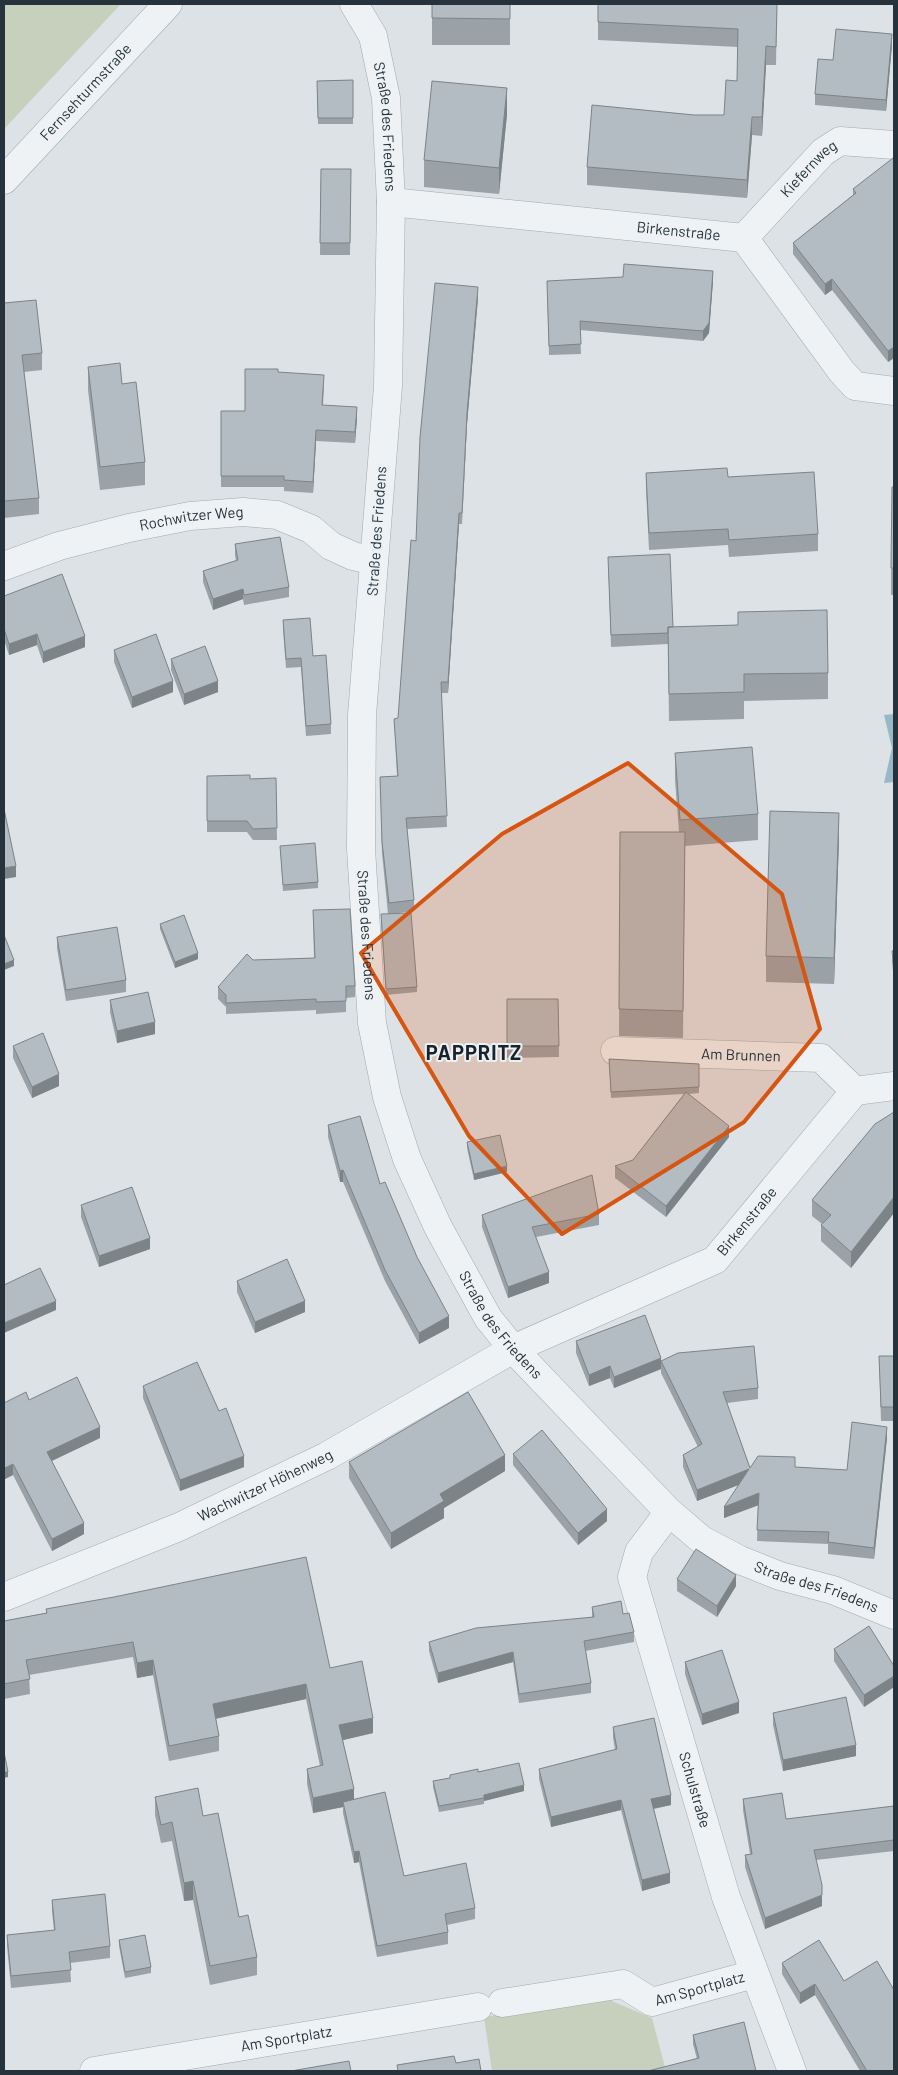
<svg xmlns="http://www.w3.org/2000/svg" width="898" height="2075" font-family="Barlow,sans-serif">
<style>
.green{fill:#c6d0bd}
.water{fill:#97b8c6}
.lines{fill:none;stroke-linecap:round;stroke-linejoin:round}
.minor-casing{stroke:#a2aab0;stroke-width:29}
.minor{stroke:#eef2f4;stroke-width:28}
.wall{fill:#9aa2a7}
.shaded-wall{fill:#7d8488}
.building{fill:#b3bcc2;stroke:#7d8488}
.marked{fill:#d55511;fill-opacity:0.2;stroke:#d55511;stroke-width:4;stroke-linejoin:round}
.labels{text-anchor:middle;stroke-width:4;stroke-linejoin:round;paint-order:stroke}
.street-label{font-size:15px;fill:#26333c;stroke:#ebf1f4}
.district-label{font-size:20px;font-weight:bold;letter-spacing:1px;fill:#19232c;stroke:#ebf1f4}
</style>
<rect width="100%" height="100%" fill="#dce2e6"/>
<!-- green -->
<path class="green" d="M 4,4 L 121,4 L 4,129 Z
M 607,1999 L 652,2018 L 666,2071 L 492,2071 L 484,2017 Z"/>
<!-- water -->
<path class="water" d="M 894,714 L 894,782 L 884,783 L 892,748 L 884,715 Z"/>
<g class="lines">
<!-- minor casing -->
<g class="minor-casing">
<g id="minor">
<path id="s1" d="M 354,4 L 373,36 L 386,98 L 391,202 L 388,386 L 362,715 L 361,849 L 372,1023 L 387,1097 L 407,1159 L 438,1227 L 488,1318 L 513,1349 L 669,1512 L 702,1540 L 740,1560 L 780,1576 L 833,1590 L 894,1615"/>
<path id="s2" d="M 4,180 L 168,4"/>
<path id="s3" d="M 391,202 L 744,238 L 842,372 L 855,386 L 894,391"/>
<path id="s4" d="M 744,238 L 823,152 L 840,141 L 894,145"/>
<path id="s5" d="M 4,566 L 59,546 L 129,528 L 190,516 L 243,512 L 277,515 L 311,529 L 331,546 L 353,556 L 374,561"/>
<path id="s6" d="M 615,1051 L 821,1058 L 855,1091"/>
<path id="s7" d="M 669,1512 L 639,1552 L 632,1577 L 726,1897 L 792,2071"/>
<path id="s8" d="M 4,1597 L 179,1527 L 327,1456 L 513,1349 L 715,1260 L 855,1091 L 894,1086"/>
<path id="s9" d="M 502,2003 L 623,1984 L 652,2002 L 754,1974"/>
<path id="s10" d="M 94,2071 L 478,2007"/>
</g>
</g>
<!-- minor -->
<use href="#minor" class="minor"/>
</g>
<!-- wall -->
<path class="wall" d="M 432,4 L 510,4 L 510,45 L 432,45 Z
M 777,4 L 776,65 L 766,65 L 762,136 L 752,135 L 747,198 L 587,185 L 587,167 L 694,115 L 724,115 L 737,81 L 738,47 L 598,40 L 598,22 Z
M 892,45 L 886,111 L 815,105 L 815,94 L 833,60 Z
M 353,80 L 353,124 L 318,124 L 317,81 Z
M 507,114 L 499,194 L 424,187 L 424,160 Z
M 894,160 L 894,358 L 888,362 L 832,290 L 825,295 L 793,254 L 793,243 L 853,195 L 853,189 Z
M 321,169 L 351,169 L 350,255 L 320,255 Z
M 623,277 L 713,281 L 709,333 L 703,341 L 580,330 L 581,354 L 549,355 L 547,290 Z
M 478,298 L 467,424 L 462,524 L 459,524 L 448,693 L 441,693 L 447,827 L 407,829 L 414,900 L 414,911 L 392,914 L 417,987 L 417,992 L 386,995 L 381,920 L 388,914 L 382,853 L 380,777 L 397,776 L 394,719 L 398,718 L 416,541 Z
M 4,303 L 42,353 L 42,370 L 24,372 L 39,498 L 39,514 L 4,518 Z
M 88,367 L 122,384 L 145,462 L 145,485 L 100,490 L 88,390 Z
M 278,372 L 324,386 L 323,405 L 357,418 L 355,443 L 316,441 L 313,493 L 284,491 L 284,487 L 221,487 L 221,411 L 245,411 Z
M 646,473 L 728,477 L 818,534 L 818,551 L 729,557 L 728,545 L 649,550 L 646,489 Z
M 894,487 L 894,595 L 891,595 L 891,568 Z
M 235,544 L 289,587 L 289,597 L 244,605 L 243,599 L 213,610 L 203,582 L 203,571 L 236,561 L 235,555 Z
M 608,557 L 673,627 L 738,625 L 738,612 L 828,673 L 828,699 L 744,701 L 744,719 L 669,721 L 668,644 L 611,647 Z
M 4,596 L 85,647 L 43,663 L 37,645 L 9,655 L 4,640 Z
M 283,620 L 313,656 L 331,724 L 331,734 L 306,736 L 301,667 L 286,668 L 283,629 Z
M 114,650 L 173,692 L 132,708 L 114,662 Z
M 171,659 L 218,692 L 184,705 L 171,670 Z
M 675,753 L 758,814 L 758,840 L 685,846 L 683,1038 L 619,1036 L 620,832 L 679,832 L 675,780 Z
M 207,776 L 250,779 L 276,778 L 277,840 L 253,840 L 247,832 L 207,832 Z
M 839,839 L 834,984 L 766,982 L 766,956 Z
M 280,846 L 318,882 L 318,888 L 283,891 Z
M 313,910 L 355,986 L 355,997 L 346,998 L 346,1012 L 316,1014 L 316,1010 L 226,1014 L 226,1007 L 218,999 L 218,987 L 253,960 L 314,958 Z
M 160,924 L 198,959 L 175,968 L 160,929 Z
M 57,937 L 126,980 L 126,992 L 66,1001 L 57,948 Z
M 894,950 L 894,980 L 892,962 L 892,951 Z
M 507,999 L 558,999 L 559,1057 L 507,1058 Z
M 110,1000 L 155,1034 L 117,1043 L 110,1012 Z
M 13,1046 L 59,1086 L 32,1098 L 13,1058 Z
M 609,1059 L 699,1064 L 699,1093 L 689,1094 L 729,1137 L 666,1217 L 615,1178 L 615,1166 L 633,1160 L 684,1094 L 611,1098 Z
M 894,1112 L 894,1213 L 851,1268 L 821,1241 L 821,1225 L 822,1224 L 812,1216 L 812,1200 Z
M 328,1125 L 380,1184 L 449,1328 L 419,1344 L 385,1281 L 343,1182 L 340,1182 L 328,1137 Z
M 467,1142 L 507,1172 L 474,1180 L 467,1148 Z
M 81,1205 L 150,1249 L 99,1267 L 81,1217 Z
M 599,1214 L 599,1225 L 536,1237 L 549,1283 L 508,1298 L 482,1227 L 482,1215 Z
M 237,1281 L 305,1312 L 255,1333 L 237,1292 Z
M 576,1341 L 661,1361 L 758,1388 L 758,1399 L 727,1403 L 750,1468 L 795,1467 L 847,1470 L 887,1438 L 874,1559 L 828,1554 L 828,1544 L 757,1541 L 758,1505 L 724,1518 L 738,1485 L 697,1501 L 683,1467 L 683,1455 L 698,1447 L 661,1373 L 661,1369 L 614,1388 L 610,1378 L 589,1386 L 576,1353 Z
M 879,1356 L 894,1356 L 894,1421 L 881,1421 Z
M 143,1386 L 244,1467 L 180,1491 L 143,1398 Z
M 29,1400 L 100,1438 L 52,1461 L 84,1534 L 52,1551 L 13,1475 L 5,1479 L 4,1477 L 4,1403 Z
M 513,1454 L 607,1521 L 578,1545 L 513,1465 Z
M 349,1462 L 505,1471 L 444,1508 L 444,1518 L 391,1549 L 349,1478 Z
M 677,1579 L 736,1586 L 717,1617 L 677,1591 Z
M 592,1607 L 623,1614 L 634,1632 L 634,1642 L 585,1651 L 591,1683 L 591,1693 L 519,1703 L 513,1662 L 438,1683 L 429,1651 L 429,1642 L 592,1617 Z
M 46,1609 L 330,1668 L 373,1733 L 343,1740 L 354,1799 L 404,1876 L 475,1908 L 475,1919 L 447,1925 L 448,1932 L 448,1944 L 377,1957 L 359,1862 L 354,1863 L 343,1813 L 343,1807 L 313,1813 L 307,1784 L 307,1769 L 320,1766 L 306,1699 L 216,1719 L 219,1736 L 219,1751 L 169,1761 L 153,1675 L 137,1678 L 133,1657 L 29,1675 L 30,1694 L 4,1699 L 4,1621 L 46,1613 Z
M 834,1649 L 894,1666 L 894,1687 L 864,1707 L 834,1661 Z
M 685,1662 L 739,1713 L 702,1725 L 685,1674 Z
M 773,1713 L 856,1756 L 783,1771 L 773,1725 Z
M 613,1727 L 671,1805 L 654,1809 L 670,1883 L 642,1891 L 621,1810 L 551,1827 L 539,1779 L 539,1769 L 615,1750 L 613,1737 Z
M 478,1772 L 524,1791 L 484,1801 L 484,1804 L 439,1812 L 433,1787 L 433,1781 L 450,1778 L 450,1775 Z
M 155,1797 L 203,1816 L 239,1917 L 257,1957 L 257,1975 L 210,1985 L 193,1900 L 184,1901 L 172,1841 L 161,1843 L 155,1815 Z
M 743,1799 L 786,1819 L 894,1806 L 894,1851 L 816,1860 L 822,1906 L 765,1929 L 745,1867 L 745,1855 L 750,1854 L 743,1810 Z
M 52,1900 L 110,1946 L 110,1958 L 70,1963 L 71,1982 L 11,1988 L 7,1946 L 7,1935 L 54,1930 L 52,1911 Z
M 119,1940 L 151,1967 L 151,1973 L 125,1978 L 119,1946 Z
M 782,1963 L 844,1981 L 894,2071 L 860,2071 L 815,1995 L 800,2004 L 782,1974 Z
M 693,2035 L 756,2071 L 697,2059 L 693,2044 Z"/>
<!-- shaded-wall -->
<path class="shaded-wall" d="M 892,34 L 892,45 L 886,111 L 886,100 Z
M 766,46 L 766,65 L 762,136 L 762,117 Z
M 507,88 L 507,114 L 499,194 L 499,168 Z
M 752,117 L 752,135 L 747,198 L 747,180 Z
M 713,271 L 713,281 L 709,333 L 703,341 L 703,331 Z
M 832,279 L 832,290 L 825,295 L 825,284 Z
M 478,287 L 478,298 L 467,424 L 462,524 L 467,413 Z
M 894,347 L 894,358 L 888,362 L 888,351 Z
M 357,407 L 357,418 L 355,443 L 355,432 Z
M 316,430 L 316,441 L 313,493 L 313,482 Z
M 459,513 L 459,524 L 448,693 L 448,682 Z
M 243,589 L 243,599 L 213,610 L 213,599 Z
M 37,634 L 37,645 L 9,655 L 9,644 Z
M 85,636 L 85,647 L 43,663 L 43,652 Z
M 173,681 L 173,692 L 132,708 L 132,697 Z
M 218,681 L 218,692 L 184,705 L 184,694 Z
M 839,813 L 839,839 L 834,984 L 834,958 Z
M 16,866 L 16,877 L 4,879 L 4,868 Z
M 198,953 L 198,959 L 175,968 L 175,962 Z
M 14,960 L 14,966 L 4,970 L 4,964 Z
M 155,1022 L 155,1034 L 117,1043 L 117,1031 Z
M 59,1074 L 59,1086 L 32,1098 L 32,1087 Z
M 729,1126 L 729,1137 L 666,1217 L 666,1206 Z
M 507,1166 L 507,1172 L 474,1180 L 474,1174 Z
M 343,1170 L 343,1182 L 340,1182 L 340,1171 Z
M 894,1197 L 894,1213 L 851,1268 L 851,1252 Z
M 150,1238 L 150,1249 L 99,1267 L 99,1256 Z
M 549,1272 L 549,1283 L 508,1298 L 508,1287 Z
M 56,1301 L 56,1310 L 4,1333 L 4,1323 Z
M 305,1301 L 305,1312 L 255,1333 L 255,1322 Z
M 449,1316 L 449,1328 L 419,1344 L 419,1333 Z
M 661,1358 L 661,1369 L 614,1388 L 614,1377 Z
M 610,1366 L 610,1378 L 589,1386 L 589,1375 Z
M 100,1427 L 100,1438 L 47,1463 L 47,1452 Z
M 887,1427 L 887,1438 L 874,1559 L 874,1548 Z
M 505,1455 L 505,1471 L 444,1508 L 444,1518 L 391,1549 L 391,1533 L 440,1494 Z
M 244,1456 L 244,1467 L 180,1491 L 180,1480 Z
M 13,1464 L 13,1475 L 5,1479 L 5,1468 Z
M 749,1469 L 749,1481 L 697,1501 L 697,1490 Z
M 759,1493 L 759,1505 L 724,1518 L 724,1507 Z
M 607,1509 L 607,1521 L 578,1545 L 578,1533 Z
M 84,1523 L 84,1534 L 52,1551 L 52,1539 Z
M 736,1575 L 736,1586 L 717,1617 L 717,1606 Z
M 513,1652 L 513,1662 L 438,1683 L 438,1673 Z
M 153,1660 L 153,1675 L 137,1678 L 137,1663 Z
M 894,1676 L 894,1687 L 864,1707 L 864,1695 Z
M 306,1684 L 306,1699 L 213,1719 L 213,1704 Z
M 739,1702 L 739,1713 L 702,1725 L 702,1714 Z
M 373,1718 L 373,1733 L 339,1741 L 339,1725 Z
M 856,1745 L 856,1756 L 783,1771 L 783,1760 Z
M 4,1772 L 8,1772 L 8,1777 L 4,1778 Z
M 524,1785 L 524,1791 L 484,1801 L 484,1795 Z
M 354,1789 L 354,1804 L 343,1802 L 343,1807 L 313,1813 L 313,1798 Z
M 671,1795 L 671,1805 L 651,1809 L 651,1799 Z
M 621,1800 L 621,1810 L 551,1827 L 551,1817 Z
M 359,1851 L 359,1862 L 354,1863 L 354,1852 Z
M 670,1873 L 670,1883 L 642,1891 L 642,1880 Z
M 193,1881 L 193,1900 L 184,1901 L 184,1883 Z
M 822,1895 L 822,1906 L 765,1929 L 765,1918 Z
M 815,1984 L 815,1995 L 800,2004 L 800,1993 Z"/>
<!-- building -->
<path class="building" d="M 432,4 L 510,4 L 510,19 L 432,18 Z
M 598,4 L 777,4 L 776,47 L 766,46 L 762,117 L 752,117 L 747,180 L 587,167 L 592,105 L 694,115 L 724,115 L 726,80 L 737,81 L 738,29 L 598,22 Z
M 836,29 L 892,34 L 886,100 L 815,94 L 818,59 L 833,60 Z
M 353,80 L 353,118 L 318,118 L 317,81 Z
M 432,81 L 507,88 L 499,168 L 424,160 Z
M 893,158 L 894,160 L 894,347 L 888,351 L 832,279 L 825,284 L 793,243 L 856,193 L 853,189 Z
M 321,169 L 351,169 L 350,243 L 320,243 Z
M 624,264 L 713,271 L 709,323 L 703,331 L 580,321 L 581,344 L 549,346 L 547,281 L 623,277 Z
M 435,283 L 478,287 L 467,413 L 462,513 L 459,513 L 448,682 L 441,682 L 447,816 L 406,818 L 414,900 L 389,903 L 382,842 L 380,777 L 398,776 L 394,719 L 398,718 L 411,540 L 416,541 L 420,437 Z
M 36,300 L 42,353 L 22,355 L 39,498 L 4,501 L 4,303 Z
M 120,363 L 122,384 L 136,382 L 145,462 L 100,467 L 88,367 Z
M 245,369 L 278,369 L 278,372 L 324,375 L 322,405 L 357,407 L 355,432 L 316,430 L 313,482 L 284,480 L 284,476 L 221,476 L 221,411 L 245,411 Z
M 727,468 L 728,477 L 814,472 L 818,534 L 729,540 L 728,529 L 649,533 L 646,473 Z
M 892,487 L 894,487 L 894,568 L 891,568 Z
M 280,537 L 289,587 L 244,595 L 243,589 L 213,599 L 203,571 L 238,560 L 235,544 Z
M 670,554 L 673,627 L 668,627 L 668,633 L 611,635 L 608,557 Z
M 62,574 L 85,636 L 43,652 L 37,634 L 9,644 L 4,629 L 4,596 Z
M 827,610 L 828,673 L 744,674 L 744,692 L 669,694 L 668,627 L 738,625 L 738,612 Z
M 310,618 L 313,656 L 326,655 L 331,724 L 306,726 L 301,658 L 286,659 L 283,620 Z
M 156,634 L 173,681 L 132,697 L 114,650 Z
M 205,646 L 218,681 L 184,694 L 171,659 Z
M 752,747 L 758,814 L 680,820 L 675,753 Z
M 250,775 L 250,779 L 276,778 L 277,828 L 253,829 L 247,821 L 207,821 L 207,776 Z
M 4,809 L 16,866 L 4,868 Z
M 770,811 L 839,813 L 834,958 L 766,956 Z
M 620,832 L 685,832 L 683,1011 L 619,1009 Z
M 315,843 L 318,882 L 283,885 L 280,846 Z
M 350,909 L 355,986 L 346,986 L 346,1001 L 316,1002 L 316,999 L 226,1003 L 226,995 L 218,987 L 247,954 L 253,960 L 315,958 L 313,910 Z
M 411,913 L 417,987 L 386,989 L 381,914 Z
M 184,915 L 198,953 L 175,962 L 160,924 Z
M 117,927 L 126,980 L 66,990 L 57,937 Z
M 4,935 L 14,960 L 4,964 Z
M 894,950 L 894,969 L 892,951 Z
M 148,992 L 155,1022 L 117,1031 L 110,1000 Z
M 507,999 L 558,999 L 559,1046 L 507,1046 Z
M 43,1033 L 59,1074 L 32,1087 L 13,1046 Z
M 609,1059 L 699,1064 L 699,1087 L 611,1092 Z
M 686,1092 L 729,1126 L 666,1206 L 615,1166 L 633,1160 Z
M 894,1112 L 894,1197 L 851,1252 L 821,1225 L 831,1215 L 812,1200 L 875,1124 Z
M 360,1116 L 380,1184 L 385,1182 L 417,1257 L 449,1316 L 419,1333 L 385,1270 L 343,1170 L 340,1171 L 328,1125 Z
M 500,1135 L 507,1166 L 474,1174 L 467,1142 Z
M 592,1175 L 599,1214 L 532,1227 L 549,1272 L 508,1287 L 482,1215 Z
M 132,1187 L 150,1238 L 99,1256 L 81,1205 Z
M 287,1259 L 305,1301 L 255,1322 L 237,1281 Z
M 40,1268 L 56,1301 L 4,1323 L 4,1285 Z
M 645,1315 L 661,1358 L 614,1377 L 610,1366 L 589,1375 L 576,1341 Z
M 754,1346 L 758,1388 L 723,1392 L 750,1468 L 758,1456 L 795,1457 L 795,1467 L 847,1470 L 852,1422 L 887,1427 L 874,1548 L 828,1542 L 829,1532 L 757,1530 L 759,1493 L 724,1507 L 749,1469 L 697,1490 L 683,1455 L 702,1444 L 661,1361 L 678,1353 Z
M 879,1356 L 894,1356 L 894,1407 L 881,1407 Z
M 197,1362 L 219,1411 L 226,1408 L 244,1456 L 180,1480 L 143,1386 Z
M 77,1377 L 100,1427 L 47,1452 L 84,1523 L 52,1539 L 13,1464 L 5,1468 L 4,1465 L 4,1403 L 26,1392 L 29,1400 Z
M 468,1392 L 505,1455 L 440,1494 L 444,1501 L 391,1533 L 349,1462 Z
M 542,1430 L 607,1509 L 578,1533 L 513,1454 Z
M 696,1549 L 736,1575 L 717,1606 L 677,1579 Z
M 306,1557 L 330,1668 L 362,1661 L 373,1718 L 339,1725 L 354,1789 L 313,1798 L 307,1769 L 323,1765 L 306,1684 L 213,1704 L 219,1736 L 169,1746 L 153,1660 L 137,1663 L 133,1642 L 26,1660 L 30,1679 L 4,1684 L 4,1621 L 47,1613 L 46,1609 L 114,1597 Z
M 621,1601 L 623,1614 L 629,1613 L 634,1632 L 584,1641 L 591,1683 L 519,1694 L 513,1652 L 438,1673 L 429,1642 L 476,1628 L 594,1617 L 592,1607 Z
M 869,1626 L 894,1666 L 894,1676 L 864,1695 L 834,1649 Z
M 722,1650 L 739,1702 L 702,1714 L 685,1662 Z
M 846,1697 L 856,1745 L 783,1760 L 773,1713 Z
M 654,1718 L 671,1795 L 651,1799 L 670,1873 L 642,1880 L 621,1800 L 551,1817 L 539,1769 L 617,1749 L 613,1727 Z
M 4,1752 L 8,1772 L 4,1772 Z
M 519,1763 L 524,1785 L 484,1795 L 484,1798 L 439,1806 L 433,1781 L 450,1778 L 450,1775 L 478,1769 L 478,1772 Z
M 198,1788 L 203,1816 L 218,1813 L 239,1917 L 248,1915 L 257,1957 L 210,1966 L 193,1881 L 184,1883 L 172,1822 L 161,1825 L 155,1797 Z
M 385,1792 L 404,1876 L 466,1863 L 475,1908 L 445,1914 L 448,1932 L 377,1946 L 359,1851 L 354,1852 L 343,1802 Z
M 782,1793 L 786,1819 L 894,1806 L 894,1840 L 814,1850 L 822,1885 L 822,1895 L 765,1918 L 745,1855 L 752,1854 L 743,1799 Z
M 105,1894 L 110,1946 L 69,1952 L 71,1970 L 11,1976 L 7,1935 L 55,1930 L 52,1900 Z
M 145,1935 L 151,1967 L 125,1972 L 119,1940 Z
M 819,1940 L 844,1981 L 877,1961 L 894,1990 L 894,2071 L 867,2071 L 815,1984 L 800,1993 L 782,1963 Z
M 744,2022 L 756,2071 L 648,2071 L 699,2058 L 693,2035 Z
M 454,2056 L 456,2063 L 479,2059 L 481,2071 L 398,2071 L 397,2065 Z
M 349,2061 L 351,2071 L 291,2071 Z"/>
<!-- marked area -->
<path class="marked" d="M 628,763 L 782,894 L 820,1029 L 744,1122 L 562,1234 L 469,1136 L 361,953 L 502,834 Z"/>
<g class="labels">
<!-- street labels -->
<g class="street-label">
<text dy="5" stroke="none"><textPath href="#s2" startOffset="120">Fernsehturmstraße</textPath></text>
<text dy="5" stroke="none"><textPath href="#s1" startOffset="129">Straße des Friedens</textPath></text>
<text dy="5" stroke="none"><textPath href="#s4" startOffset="95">Kiefernweg</textPath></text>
<text dy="5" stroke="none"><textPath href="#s3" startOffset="289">Birkenstraße</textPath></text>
<text dy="5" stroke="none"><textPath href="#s5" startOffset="194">Rochwitzer Weg</textPath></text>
<text transform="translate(377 531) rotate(-86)" y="5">Straße des Friedens</text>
<text dy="5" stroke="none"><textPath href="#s1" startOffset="939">Straße des Friedens</textPath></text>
<text dy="5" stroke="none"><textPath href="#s6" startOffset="126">Am Brunnen</textPath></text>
<text dy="5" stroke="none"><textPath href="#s8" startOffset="838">Birkenstraße</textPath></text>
<text dy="5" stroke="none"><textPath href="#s1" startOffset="1359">Straße des Friedens</textPath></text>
<text dy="5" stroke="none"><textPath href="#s8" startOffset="284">Wachwitzer Höhenweg</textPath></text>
<text dy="5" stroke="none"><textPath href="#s1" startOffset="1779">Straße des Friedens</textPath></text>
<text dy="5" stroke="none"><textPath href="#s7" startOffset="298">Schulstraße</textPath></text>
<text dy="5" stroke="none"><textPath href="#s9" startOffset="206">Am Sportplatz</textPath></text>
<text dy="5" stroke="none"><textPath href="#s10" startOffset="195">Am Sportplatz</textPath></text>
</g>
<!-- district labels -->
<g class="district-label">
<text x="474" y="1060">PAPPRITZ</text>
</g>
</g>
<!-- border -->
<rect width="898" height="2075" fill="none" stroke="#26333c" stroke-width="10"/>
</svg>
